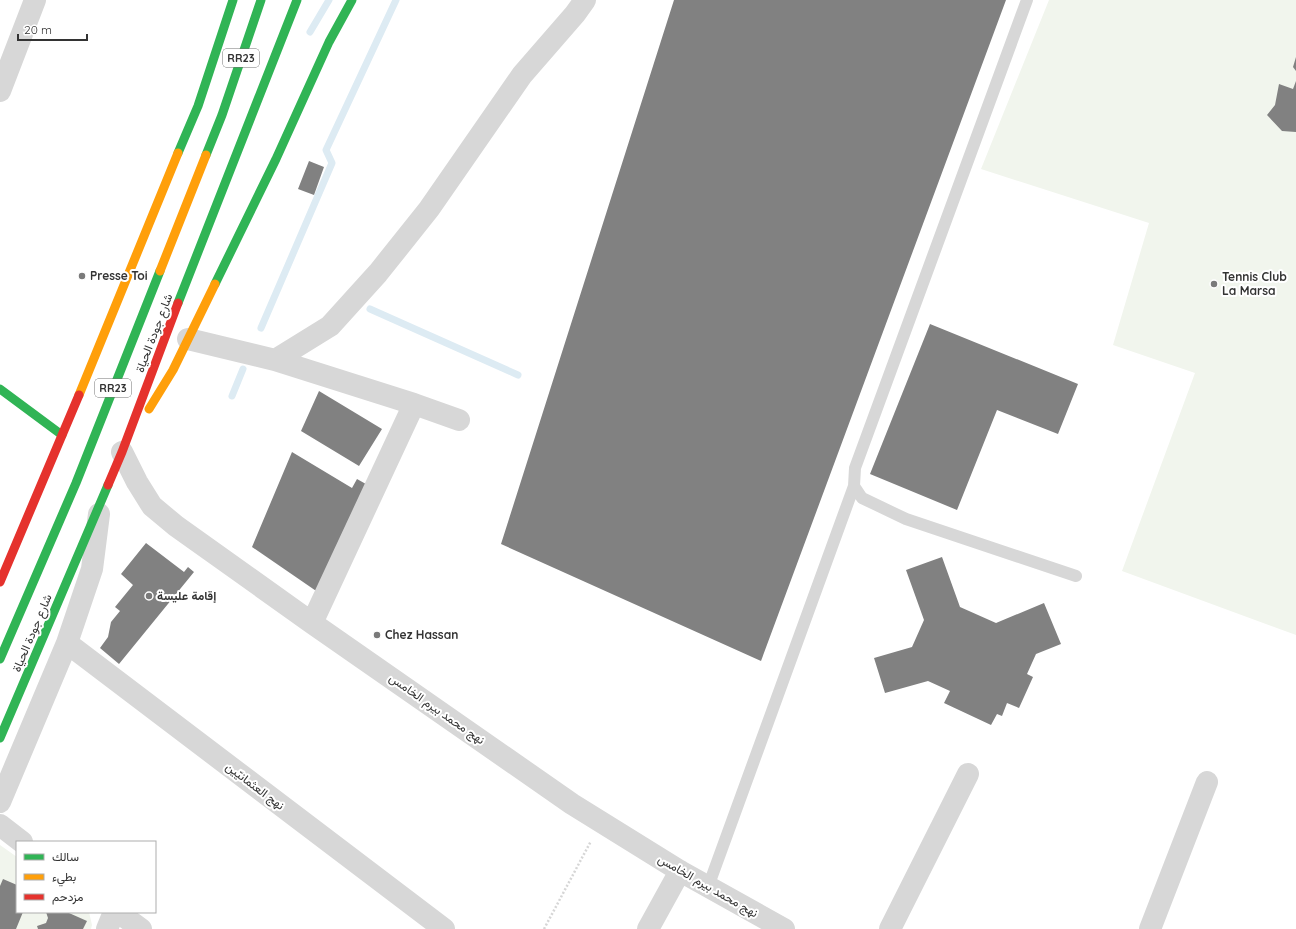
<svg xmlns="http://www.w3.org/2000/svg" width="1296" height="929" font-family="Quicksand,Vazirmatn,sans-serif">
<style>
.green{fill:#f1f5ed}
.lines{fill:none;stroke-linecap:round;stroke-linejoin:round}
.stream{stroke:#ddebf3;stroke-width:7}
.building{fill:#818181}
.path{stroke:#d6d6d6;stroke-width:2.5;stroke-dasharray:2 2;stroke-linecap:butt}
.lane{stroke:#d7d7d7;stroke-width:12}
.street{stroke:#d7d7d7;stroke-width:22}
.fast{stroke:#30b455;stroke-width:9}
.slow{stroke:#ff9f0a;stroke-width:9}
.jam{stroke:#e5322d;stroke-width:9}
.poi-dot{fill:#7a7a7a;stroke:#fff;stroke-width:1.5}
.labels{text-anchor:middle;stroke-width:4;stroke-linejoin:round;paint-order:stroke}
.shield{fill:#fff;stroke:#707070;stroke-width:1}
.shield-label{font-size:11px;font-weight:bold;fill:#333}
.poi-label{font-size:12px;font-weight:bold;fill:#333;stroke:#fff;text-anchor:start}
.street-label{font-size:12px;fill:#333;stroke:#fff}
</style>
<rect width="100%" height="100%" fill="#fff"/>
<!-- green -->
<path class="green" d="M 1049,0 L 1296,0 L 1296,635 L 1122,571 L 1195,373 L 1113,345 L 1149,223 L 981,169 Z
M 0,845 L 17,857 L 17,912 L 89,912 L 92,925 L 91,929 L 0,929 Z"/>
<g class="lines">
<!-- stream -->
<path class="stream" d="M 310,32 L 329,0
M 370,309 L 518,375
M 261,328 L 332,163 L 326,150 L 396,0
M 232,396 L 243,369"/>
</g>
<!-- building -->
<path class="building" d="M 674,0 L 1006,0 L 761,661 L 501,544 Z
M 1296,57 L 1296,71 L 1293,67 Z
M 1296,81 L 1296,132 L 1282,131 L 1267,115 L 1275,105 L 1279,84 L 1293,89 Z
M 309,161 L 324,167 L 314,195 L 298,189 Z
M 930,324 L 1078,384 L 1058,434 L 997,410 L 957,510 L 870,474 Z
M 319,391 L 382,429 L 359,466 L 301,431 Z
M 292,452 L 352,488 L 357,479 L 373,488 L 322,595 L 252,547 Z
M 146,543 L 184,572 L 188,567 L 194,572 L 119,664 L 100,648 L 108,637 L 111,622 L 120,611 L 115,607 L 133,585 L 121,574 Z
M 942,557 L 960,607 L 996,623 L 1044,603 L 1061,644 L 1036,654 L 1027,674 L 1033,677 L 1019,708 L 1007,703 L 1002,716 L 997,714 L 991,725 L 944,703 L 950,691 L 928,681 L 885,693 L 874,658 L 912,647 L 924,620 L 906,570 Z
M 3,879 L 17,885 L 17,912 L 23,912 L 16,929 L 0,929 L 0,886 Z
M 46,912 L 69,912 L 69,913 L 87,921 L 83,929 L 38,929 L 37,926 L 46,923 L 48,918 Z"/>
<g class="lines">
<!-- path -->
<path class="path" d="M 544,929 L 591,841"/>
<!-- lane -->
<path class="lane" d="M 1027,0 L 855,468 L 854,486 L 862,498 L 906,519 L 1076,576
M 708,887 L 854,486"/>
<!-- street -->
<path class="street" d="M 0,91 L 35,0
M 188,339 L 275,360 L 414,404 L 459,420
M 275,360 L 330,326 L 378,273 L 429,209 L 522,75 L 575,14 L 585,0
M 122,452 L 137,482 L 152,506 L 176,526 L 312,623 L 572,804 L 680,871 L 784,929
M 312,623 L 414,404
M 67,643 L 444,929
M 0,802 L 67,643 L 92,569 L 99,514
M 0,825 L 22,842
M 118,912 L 141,929
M 107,929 L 114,912
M 648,929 L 680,871
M 890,929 L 968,774
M 1150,929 L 1207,782"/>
<!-- fast -->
<path class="fast" d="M 178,153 L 198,106 L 233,0
M 206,155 L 222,115 L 261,0
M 215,284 L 276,159 L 329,42 L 352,0
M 178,303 L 297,0
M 0,389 L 62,435
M 0,659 L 76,483 L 160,271
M 0,738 L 108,485"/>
<!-- slow -->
<path class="slow" d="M 160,271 L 206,155
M 79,395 L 178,153
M 149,409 L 173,370 L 215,284"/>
<!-- jam -->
<path class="jam" d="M 108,485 L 122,452 L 178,303
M 0,582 L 79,395"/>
</g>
<!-- markers -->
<g class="poi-dot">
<circle cx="82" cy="276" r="4"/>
<circle cx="1214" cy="284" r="4"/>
<circle cx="149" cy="596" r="4"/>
<circle cx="377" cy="635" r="4"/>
</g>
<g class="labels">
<!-- shield labels -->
<g class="shield">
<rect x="223" y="49" width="36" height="18" rx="3"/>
<rect x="95" y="379" width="36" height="18" rx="3"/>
</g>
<g class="shield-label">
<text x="241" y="62">RR23</text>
<text x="113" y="392">RR23</text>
</g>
<!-- poi labels -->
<g class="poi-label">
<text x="90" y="280">Presse Toi</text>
<text x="1222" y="281">Tennis Club<tspan x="1222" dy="14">La Marsa</tspan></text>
<text x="157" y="600">إقامة عليسة</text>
<text x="385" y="639">Chez Hassan</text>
</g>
<!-- street labels -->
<g class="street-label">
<text transform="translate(154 333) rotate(-69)" y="4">شارع جودة الحياة</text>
<text transform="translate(32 633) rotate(-67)" y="4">شارع جودة الحياة</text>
<text transform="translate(437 709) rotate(35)" y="4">نهج محمد بيرم الخامس</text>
<text transform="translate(255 786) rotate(37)" y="4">نهج العثمانيّين</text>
<text transform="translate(708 886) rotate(30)" y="4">نهج محمد بيرم الخامس</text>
</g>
</g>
<!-- legend -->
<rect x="16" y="841" width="140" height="72" fill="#ffffff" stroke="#adadad"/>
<rect x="24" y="854" width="20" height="6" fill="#30b455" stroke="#adadad"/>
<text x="52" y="861" font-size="12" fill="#333333">سالك</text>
<rect x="24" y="874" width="20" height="6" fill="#ff9f0a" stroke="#adadad"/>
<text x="52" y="881" font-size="12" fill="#333333">بطيء</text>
<rect x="24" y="894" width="20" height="6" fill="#e5322d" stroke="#adadad"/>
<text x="52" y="901" font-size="12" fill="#333333">مزدحم</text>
<!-- scale -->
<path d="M18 34v6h69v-6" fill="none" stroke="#333333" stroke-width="2"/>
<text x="24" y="34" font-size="12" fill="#333333" stroke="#ffffff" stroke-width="3" paint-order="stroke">20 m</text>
</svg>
